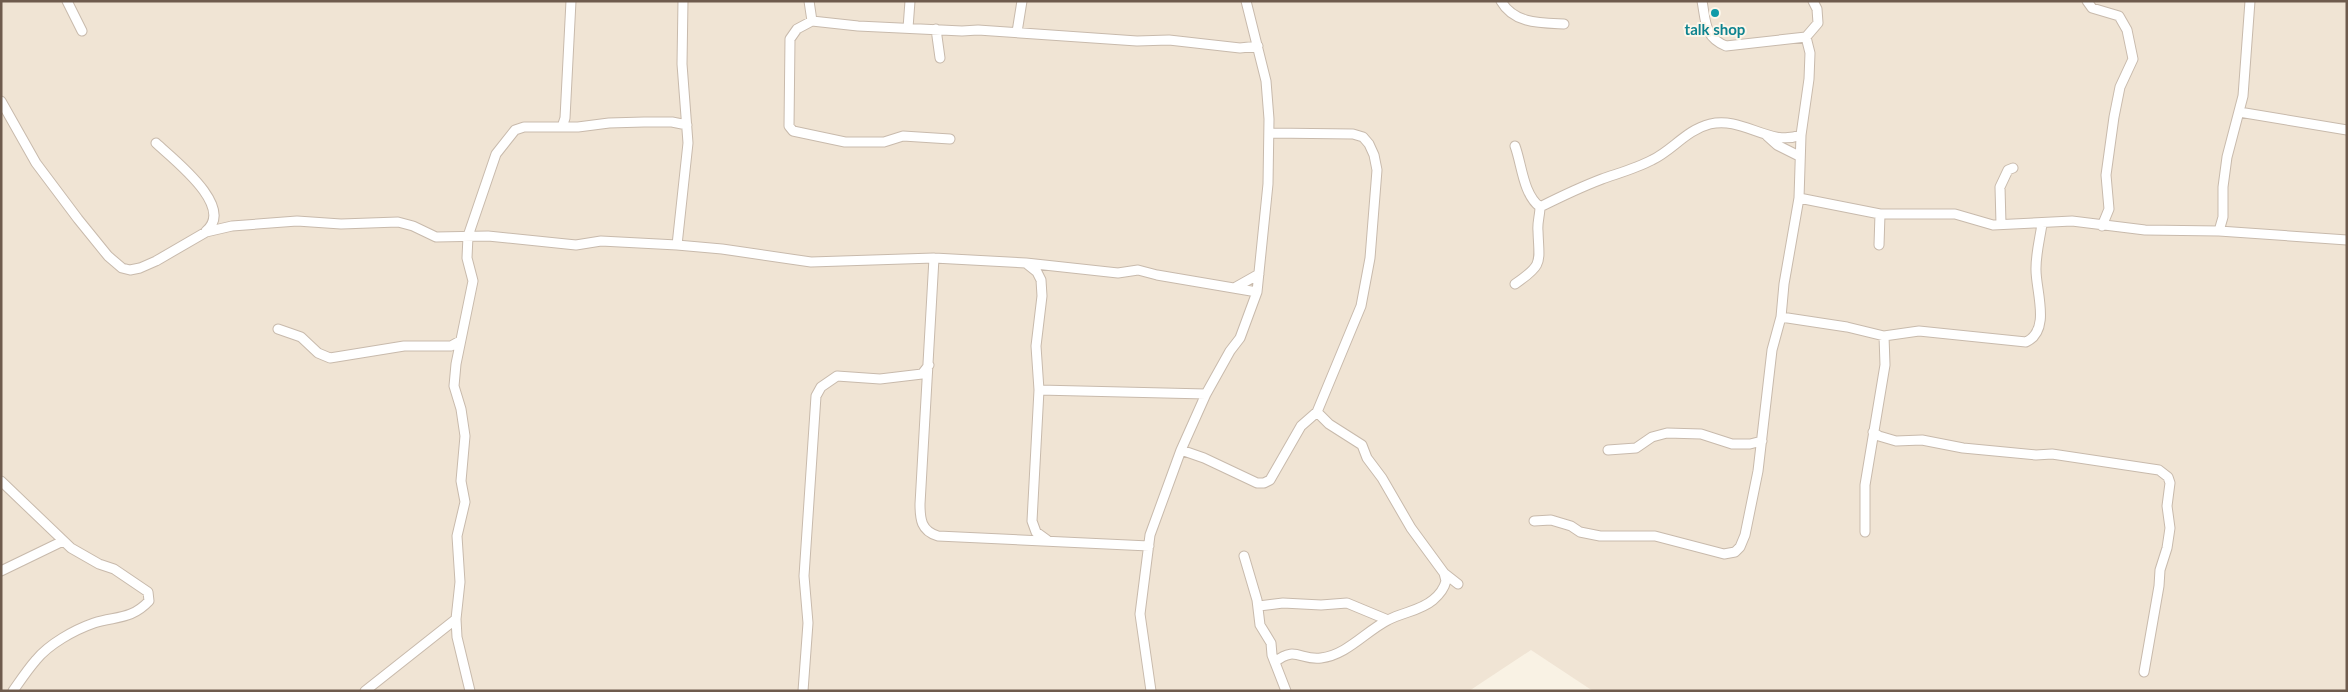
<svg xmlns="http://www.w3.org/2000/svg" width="2348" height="692" font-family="Lato,sans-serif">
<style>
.residential{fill:#f0e4d4}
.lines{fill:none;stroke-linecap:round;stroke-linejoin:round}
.minor-casing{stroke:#c8baac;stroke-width:11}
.minor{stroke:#fff;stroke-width:9}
.culture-dot{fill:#0f9aa8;stroke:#fcf6ea;stroke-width:2}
.labels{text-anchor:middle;stroke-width:4;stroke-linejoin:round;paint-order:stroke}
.culture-label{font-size:15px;font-weight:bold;fill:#0d838f;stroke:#fcf6ea}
</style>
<rect width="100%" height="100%" fill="#f9f2e4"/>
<!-- residential -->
<path class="residential" d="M 1,1 L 2347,1 L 2347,691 L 1593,691 L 1531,650 L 1469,691 L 1,691 Z"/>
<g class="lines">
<!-- minor casing -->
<g class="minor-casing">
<path id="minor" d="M 67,1 L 82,31
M 809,1 L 812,21
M 1501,1 C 1514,24 1541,23 1564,24
M 1702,1 C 1706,22 1704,37 1726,46 L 1806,37 L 1818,23 L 1817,9 L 1813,1
M 2087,1 L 2092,8 L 2119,16 L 2127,30 L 2133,59 L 2120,87 L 2114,117 L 2106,175 L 2109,209 L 2102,226
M 908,28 L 910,1
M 936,29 L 940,58
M 1017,32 L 1022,1
M 1,101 L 36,163 L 78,219 L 108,256 L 122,268 L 130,270 L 140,268 L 156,261 L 206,232 L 232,226 L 297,221 L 341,224 L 398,222 L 413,226 L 436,237 L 488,236 L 576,245 L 601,241 L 677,245 L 722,249 L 811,262 L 934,258 L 1026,263 L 1118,273 L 1138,270 L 1157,275 L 1257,292
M 2239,112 L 2347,130
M 562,127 L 565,118 L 571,1
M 1767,136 L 1777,145 L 1799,156
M 950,139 L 903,136 L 884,142 L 845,142 L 793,131 L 789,126 L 790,39 L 797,29 L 812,21 L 858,26 L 962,31 L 978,30 L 1137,41 L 1169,40 L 1240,48 L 1258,46
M 156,143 C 173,159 236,207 206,231
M 1515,146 C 1522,165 1523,194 1540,207
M 1799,198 L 1880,214 L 1955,214 L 1993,225 L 2072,221 L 2145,230 L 2219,231 L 2347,240
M 1540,207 C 1560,197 1581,187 1602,179 C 1619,173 1637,168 1652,160 C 1673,150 1686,130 1710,124 C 1743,116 1769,147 1801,135
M 2001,224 L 2000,187 L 2008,170 L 2013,168
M 2219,231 L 2223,217 L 2223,187 L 2227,157 L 2243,96 L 2250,1
M 677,245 L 688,143 L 682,64 L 683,1
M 1879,245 L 1880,214
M 934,258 L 920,504 C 920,519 921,531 938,536 L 1149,546
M 1027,264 L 1037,272 L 1041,280 L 1042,296 L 1036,346 L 1039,390 L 1032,521 L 1036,532 L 1047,540
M 1515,284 C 1544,264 1539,263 1538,231 C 1537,223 1540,215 1540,207
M 1236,287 L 1259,274
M 1781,317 L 1847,327 L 1884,336 L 1919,331 L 2026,342 C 2052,330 2035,289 2036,268 C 2036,253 2040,238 2042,224
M 278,329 L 301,337 L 318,353 L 330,358 L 404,346 L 451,346 L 460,341
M 1039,390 L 1206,394
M 1873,432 L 1879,436 L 1896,441 L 1922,440 L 1963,448 L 2036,455 L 2052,454 L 2159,470 L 2168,477 L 2170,483 L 2167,506 L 2170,528 L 2167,548 L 2160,570 L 2159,586 L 2144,672
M 1181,450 L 1204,458 L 1257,483 L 1264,483 L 1270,480 L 1301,426 L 1317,412 L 1361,306 L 1370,258 L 1377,170 L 1374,155 L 1369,144 L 1363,137 L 1353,134 L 1269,133
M 1608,450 L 1636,448 L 1652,437 L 1667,433 L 1701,434 L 1732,444 L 1750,444 L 1762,441
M 1,481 L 71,548 L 99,564 L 114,569 L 148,592 L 149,601 C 131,620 116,616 94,623 C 74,630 49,644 36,660 C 28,669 20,681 13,691
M 1534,521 L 1551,520 L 1571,526 L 1580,532 L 1600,536 L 1655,536 L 1724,554 L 1735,552 L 1740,547 L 1745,535 L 1758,471 L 1772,350 L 1781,317 L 1784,284 L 1799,198 L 1801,135 L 1809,79 L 1810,53 L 1806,37
M 1865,532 L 1865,485 L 1885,365 L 1884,336
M 1244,556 L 1257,600 L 1260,625 L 1271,643 L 1272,655 L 1286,691
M 1,571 L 63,541
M 1444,573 L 1458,584
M 1259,606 L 1283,603 L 1321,605 L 1347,603 L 1388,620
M 456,619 L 457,637 L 470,691
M 1275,662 C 1295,645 1301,661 1321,658 C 1347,655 1366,631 1388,620 C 1403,612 1420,611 1433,600 C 1439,595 1444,589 1446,581 L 1444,573 L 1411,528 L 1382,478 L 1367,458 L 1362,445 L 1329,424 L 1317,412
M 365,691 L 456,619 L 460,582 L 457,536 L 465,502 L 461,481 L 465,436 L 461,409 L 454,386 L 456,364 L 473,281 L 467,258 L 468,236 L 496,154 L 515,130 L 524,127 L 578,127 L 609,123 L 644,122 L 672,122 L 687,125
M 803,691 L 808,623 L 804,576 L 816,396 L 821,387 L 837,376 L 880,379 L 922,374 L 929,365
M 1151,691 L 1140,614 L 1150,535 L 1181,450 L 1206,394 L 1230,351 L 1240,338 L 1257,292 L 1268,184 L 1269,119 L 1266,81 L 1246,1"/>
</g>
<!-- minor -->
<use href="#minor" class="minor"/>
</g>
<!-- markers -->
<circle class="culture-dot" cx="1715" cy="13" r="5"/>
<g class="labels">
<!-- culture labels -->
<g class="culture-label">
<text x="1715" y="35">talk shop</text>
</g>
</g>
<!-- border -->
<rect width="2348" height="692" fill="none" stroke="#6e5b4d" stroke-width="5"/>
</svg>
